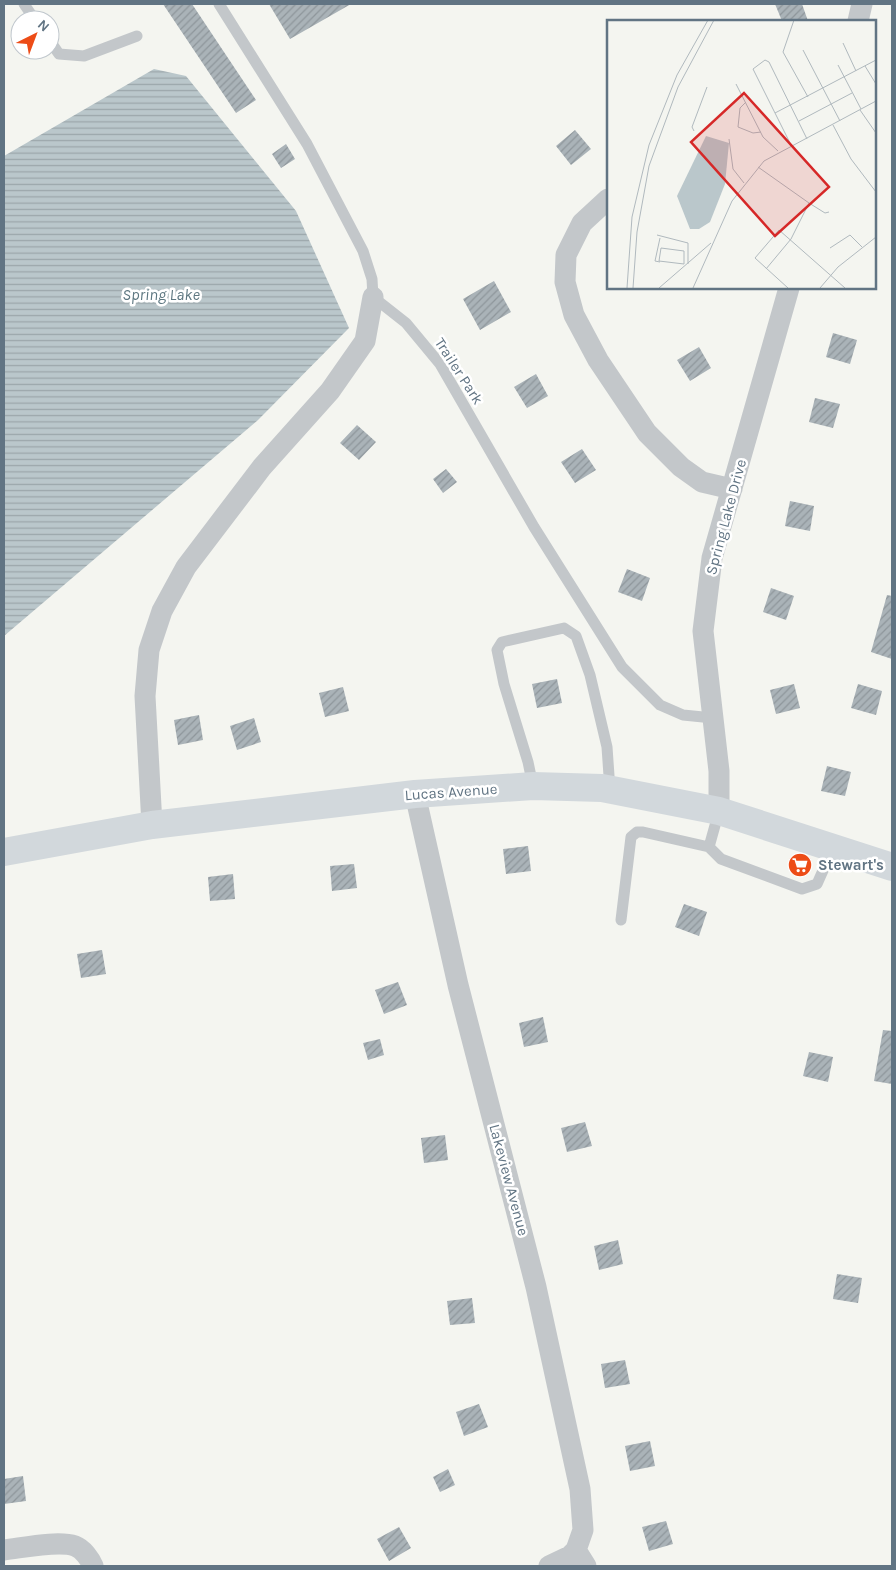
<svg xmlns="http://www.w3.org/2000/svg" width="896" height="1570" font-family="Karla,sans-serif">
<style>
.water{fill:url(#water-rules)}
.building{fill:url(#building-hatch)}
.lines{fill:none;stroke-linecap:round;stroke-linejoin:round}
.lane{stroke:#c3c7ca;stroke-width:11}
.street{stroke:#c3c7ca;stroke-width:21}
.secondary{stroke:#d2d8dc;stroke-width:28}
.labels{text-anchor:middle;stroke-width:5;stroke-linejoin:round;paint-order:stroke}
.street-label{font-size:15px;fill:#617483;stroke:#fff}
.poi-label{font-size:15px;font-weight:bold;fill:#617483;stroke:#fff;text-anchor:start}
.water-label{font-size:16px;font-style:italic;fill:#5d7781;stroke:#fff}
.inset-road{fill:none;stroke:#b0b9be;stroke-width:1}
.view{fill:#d62828;fill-opacity:0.15;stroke:#d62828;stroke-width:2.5}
.inset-edge{fill:none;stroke:#617483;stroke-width:2.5}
</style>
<defs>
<pattern id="water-rules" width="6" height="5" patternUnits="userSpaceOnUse" patternTransform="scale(1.25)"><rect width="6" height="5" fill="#bac7cb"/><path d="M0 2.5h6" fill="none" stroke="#9ba6aa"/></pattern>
<pattern id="building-hatch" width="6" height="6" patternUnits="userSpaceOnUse" patternTransform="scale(1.25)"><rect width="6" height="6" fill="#aab3b8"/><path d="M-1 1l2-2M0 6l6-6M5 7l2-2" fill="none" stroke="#8e969b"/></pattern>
</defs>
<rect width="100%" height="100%" fill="#f4f5f0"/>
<!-- water -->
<path class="water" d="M 154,69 L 186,76 L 296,211 L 349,328 L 258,420 L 4,636 L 4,156 Z"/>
<!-- building -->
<path class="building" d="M 163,4 L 192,4 L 256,100 L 236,113 Z
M 269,4 L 351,4 L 290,39 Z
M 775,4 L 802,4 L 808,21 L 782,21 Z
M 575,130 L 591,149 L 571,165 L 556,146 Z
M 286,144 L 295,159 L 281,168 L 272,154 Z
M 494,281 L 511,312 L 480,330 L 463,299 Z
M 833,333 L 857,340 L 850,364 L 826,357 Z
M 699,347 L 711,368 L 690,381 L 677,360 Z
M 536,374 L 548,396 L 527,408 L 514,387 Z
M 815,398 L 840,404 L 833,428 L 809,422 Z
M 357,425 L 376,442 L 359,460 L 340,443 Z
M 582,449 L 596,470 L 575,483 L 561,462 Z
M 446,469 L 457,482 L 443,493 L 433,479 Z
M 790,501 L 814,506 L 810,531 L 785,526 Z
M 627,569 L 650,578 L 642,601 L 618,592 Z
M 771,588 L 794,596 L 786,620 L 763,612 Z
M 887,595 L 892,596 L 892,659 L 871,652 Z
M 557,679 L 562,703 L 537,708 L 532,684 Z
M 794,684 L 800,708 L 776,714 L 770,690 Z
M 858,684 L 882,691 L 876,715 L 851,708 Z
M 343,687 L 349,711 L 325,717 L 319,693 Z
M 199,715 L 203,740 L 178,745 L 174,720 Z
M 254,718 L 261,742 L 237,750 L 230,726 Z
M 827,766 L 851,772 L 845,796 L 821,791 Z
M 528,846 L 531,871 L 506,874 L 503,849 Z
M 354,864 L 357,888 L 332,891 L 330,866 Z
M 233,874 L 235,899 L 210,901 L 208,877 Z
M 684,904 L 707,912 L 699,936 L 675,927 Z
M 102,950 L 106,974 L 81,978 L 77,954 Z
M 398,982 L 407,1005 L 384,1014 L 375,990 Z
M 543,1017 L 548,1042 L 524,1047 L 519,1023 Z
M 883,1030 L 892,1031 L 892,1084 L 874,1081 Z
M 380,1039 L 384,1055 L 368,1060 L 363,1043 Z
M 809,1052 L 833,1057 L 828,1082 L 803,1076 Z
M 585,1122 L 592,1146 L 567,1152 L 561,1128 Z
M 445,1135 L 448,1160 L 424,1163 L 421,1138 Z
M 618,1240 L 623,1264 L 599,1270 L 594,1246 Z
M 837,1274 L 862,1278 L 858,1303 L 833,1299 Z
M 472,1298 L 475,1323 L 450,1325 L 447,1301 Z
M 625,1360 L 630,1384 L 605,1388 L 601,1364 Z
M 479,1404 L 488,1427 L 464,1436 L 456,1412 Z
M 650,1441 L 655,1466 L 630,1471 L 625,1446 Z
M 448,1469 L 455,1485 L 440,1492 L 433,1477 Z
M 23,1476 L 26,1501 L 4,1504 L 4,1479 Z
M 666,1521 L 673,1544 L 649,1551 L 642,1527 Z
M 399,1527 L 411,1548 L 389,1561 L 377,1539 Z"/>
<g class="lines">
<!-- lane -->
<path class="lane" d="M 24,4 L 35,20
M 219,4 L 307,144 L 363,251 L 372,279 L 373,297 L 406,323 L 440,364 L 534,527 L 622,667 L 660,705 L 683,715 L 713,718
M 50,41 L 59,54 L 84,56 L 137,36
M 533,786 L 528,762 L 504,684 L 497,650 L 502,642 L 564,628 L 576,636 L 590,675 L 607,747 L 610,790
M 719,811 L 709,847 L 721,859 L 802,889 L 817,884 L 833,848
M 621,920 L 631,837 L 637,832 L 643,832 L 709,847"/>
<!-- street -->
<path class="street" d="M 858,21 L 862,4
M 608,199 L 582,223 L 566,255 L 565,282 L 574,315 L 598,360 L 647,433 L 681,467 L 702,482 L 732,489
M 415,794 L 458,985 L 536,1287 L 580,1489 L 583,1530 L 576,1550 L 586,1566
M 719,811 L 719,771 L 703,631 L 712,558 L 789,288
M 152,825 L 145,696 L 149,650 L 162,611 L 186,567 L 262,467 L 330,391 L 365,341 L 373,297
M 4,1550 C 22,1548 58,1540 75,1546 C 83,1549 90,1559 93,1566
M 549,1566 L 570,1556 L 576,1550"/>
<!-- secondary -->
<path class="secondary" d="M 4,852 L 152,825 L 415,794 L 533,786 L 602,788 L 719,811 L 892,867"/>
</g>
<!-- icons -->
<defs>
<g id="supermarket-disc" transform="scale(1.25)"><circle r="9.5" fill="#ed4c17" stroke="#fff"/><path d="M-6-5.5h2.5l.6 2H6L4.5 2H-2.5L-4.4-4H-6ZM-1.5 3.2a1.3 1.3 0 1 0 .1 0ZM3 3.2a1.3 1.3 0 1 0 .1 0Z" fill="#fff"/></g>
</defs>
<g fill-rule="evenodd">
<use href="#supermarket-disc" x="800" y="865"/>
</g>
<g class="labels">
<!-- street labels -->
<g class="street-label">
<text transform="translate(459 371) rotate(57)" y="5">Trailer Park</text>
<text transform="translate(726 517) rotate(-75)" y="5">Spring Lake Drive</text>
<text transform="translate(451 792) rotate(-4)" y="5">Lucas Avenue</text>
<text transform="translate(509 1180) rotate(75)" y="5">Lakeview Avenue</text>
</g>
<!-- poi labels -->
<g class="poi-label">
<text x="818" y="870">Stewart's</text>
</g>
<!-- water labels -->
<g class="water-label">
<text x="161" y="300">Spring Lake</text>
</g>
</g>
<!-- overview -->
<g transform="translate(607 20)">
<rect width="269" height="269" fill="#f4f5f0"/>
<path d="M 99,116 L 122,123 L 118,164 L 103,202 L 92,209 L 83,209 L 70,176 Z" fill="#bac7cb"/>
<path class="inset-road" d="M 187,0 L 176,32 L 201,77M 236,23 L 249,51M 196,30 L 233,101M 231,45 L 254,89M 258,46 L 269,64M 129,64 L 156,117 L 171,131M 139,82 L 133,88 L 131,107 L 146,113 L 154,112M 253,90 L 269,113M 168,93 L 269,40M 192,101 L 245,73M 226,105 L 244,139 L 269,172M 87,111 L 85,107 L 100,67M 122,119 L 126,149 L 137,163M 184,125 L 146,49 L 158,40 L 162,42 L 200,119M 151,147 L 202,183 L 218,193 L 222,192M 50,215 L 81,223 L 81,244M 54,228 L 77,231 L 77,244 L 52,241 ZM 223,228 L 243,215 L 255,227M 53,242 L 48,241 L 53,218M 159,249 L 184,219 L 202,183M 20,268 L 25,197 L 42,125 L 70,55 L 101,0M 26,268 L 30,212 L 42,146 L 71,67 L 107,0M 52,268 L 104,223M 86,268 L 125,181 L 157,141 L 269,81M 181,268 L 148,238 L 172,210 L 238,268M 213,268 L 231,247 L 269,217"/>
<path class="view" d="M 137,73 L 222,167 L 168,216 L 84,122 Z"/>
<rect width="269" height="269" class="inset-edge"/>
</g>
<!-- border -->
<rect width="896" height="1570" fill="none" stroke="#617483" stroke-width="10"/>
<!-- north arrow -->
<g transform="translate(35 35) rotate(42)"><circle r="24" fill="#ffffff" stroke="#c0c7cd"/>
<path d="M0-4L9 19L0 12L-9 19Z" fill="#ed4c17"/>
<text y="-8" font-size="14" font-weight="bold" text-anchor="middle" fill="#617483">N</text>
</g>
</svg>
